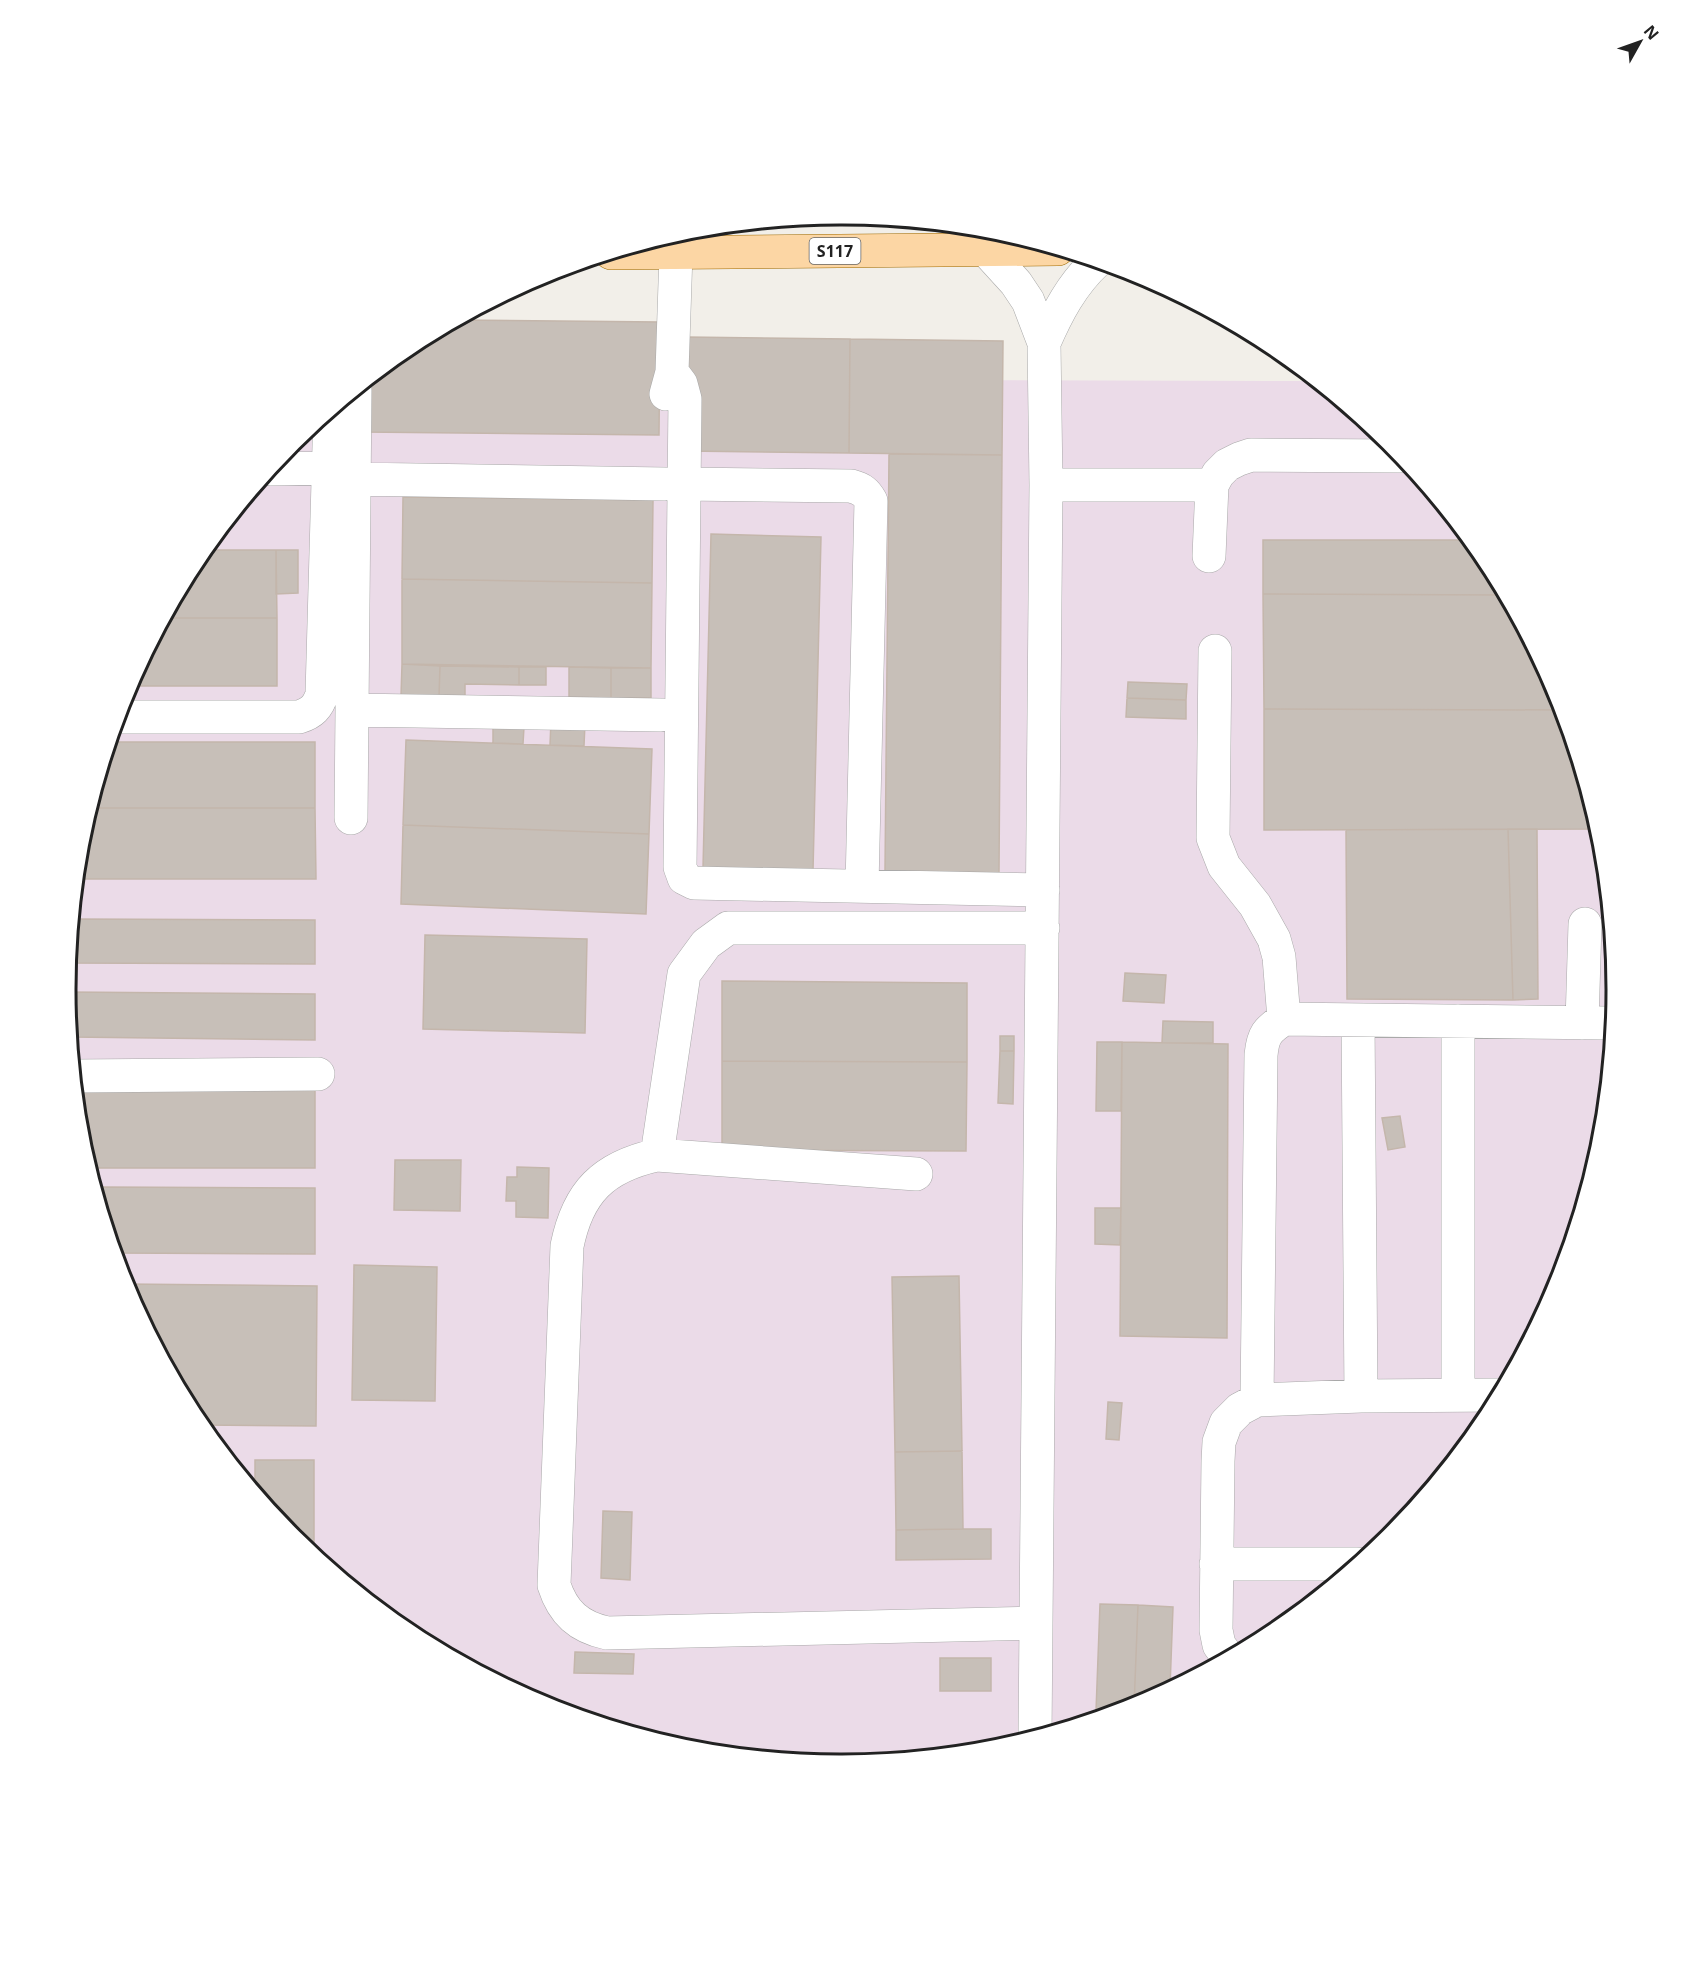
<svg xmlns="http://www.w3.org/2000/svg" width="1682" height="1979" font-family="'Open Sans',sans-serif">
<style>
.industrial{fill:#ebdbe8}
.building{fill:#c7bfb8;stroke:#c4b6ab;stroke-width:1.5}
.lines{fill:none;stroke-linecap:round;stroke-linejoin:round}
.minor-casing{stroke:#a9a9a9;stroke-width:34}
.major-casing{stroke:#a06b00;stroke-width:34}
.minor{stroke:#fff;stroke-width:33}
.major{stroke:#fcd6a4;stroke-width:33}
.labels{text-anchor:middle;stroke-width:4.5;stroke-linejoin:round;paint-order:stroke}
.shield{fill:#fff;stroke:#646464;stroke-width:1.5}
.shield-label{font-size:16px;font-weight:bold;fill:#222}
.rim{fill:none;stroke:#222;stroke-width:3}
</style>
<rect width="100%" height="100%" fill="#f2efe9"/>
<!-- industrial -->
<path class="industrial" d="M 369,379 L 1316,381 L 1389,442 L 1486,559 L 1557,693 L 1601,839 L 1616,990 L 1601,1141 L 1557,1286 L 1485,1420 L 1389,1538 L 1271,1634 L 1137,1706 L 992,1750 L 841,1764 L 689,1750 L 544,1705 L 410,1634 L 293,1537 L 196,1420 L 125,1286 L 81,1140 L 66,989 L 81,838 L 125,693 L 197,559 L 293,441 Z"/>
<!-- building -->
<path class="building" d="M 457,320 L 660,322 L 659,435 L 362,432 L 362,385 L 411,345 Z
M 686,337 L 850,339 L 849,453 L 685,451 Z
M 850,339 L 1003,341 L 1002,455 L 849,453 Z
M 889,454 L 1002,455 L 999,873 L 885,871 Z
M 403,497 L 653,500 L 652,583 L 402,579 Z
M 711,534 L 821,537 L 813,871 L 703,868 Z
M 1263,540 L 1470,540 L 1486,559 L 1504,595 L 1263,594 Z
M 204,550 L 276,550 L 277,618 L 165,618 L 197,559 Z
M 276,550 L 298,550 L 298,593 L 276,594 Z
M 402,579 L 652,583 L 651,668 L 402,664 Z
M 1263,594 L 1504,595 L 1557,693 L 1562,710 L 1264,709 Z
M 165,618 L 277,618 L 277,686 L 129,686 Z
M 402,664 L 440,666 L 439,697 L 401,696 Z
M 440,666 L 519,667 L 519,685 L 465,684 L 465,697 L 439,697 Z
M 519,667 L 546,667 L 546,685 L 519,685 Z
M 569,667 L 611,668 L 611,698 L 569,697 Z
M 611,668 L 651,668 L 651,698 L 611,698 Z
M 1128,682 L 1187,684 L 1186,700 L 1127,698 Z
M 1127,698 L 1186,700 L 1186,719 L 1126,717 Z
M 1264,709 L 1562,710 L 1598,829 L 1264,830 Z
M 551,721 L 585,723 L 584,746 L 550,745 Z
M 493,725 L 524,727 L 523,744 L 493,743 Z
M 406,740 L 652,749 L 649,834 L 403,825 Z
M 110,742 L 315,742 L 315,808 L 90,808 Z
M 90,808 L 315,808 L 316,879 L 77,879 L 81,838 Z
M 403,825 L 649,834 L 646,914 L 401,904 Z
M 1508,829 L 1513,1000 L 1347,999 L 1346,830 Z
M 1508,829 L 1537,829 L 1538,999 L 1513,1000 Z
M 73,919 L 315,920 L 315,964 L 69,963 Z
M 425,935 L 587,939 L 585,1033 L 423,1029 Z
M 1125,973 L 1166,975 L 1164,1003 L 1123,1001 Z
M 722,981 L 967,983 L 967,1062 L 722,1061 Z
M 66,992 L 315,994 L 315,1040 L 71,1037 Z
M 1163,1021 L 1213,1022 L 1213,1043 L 1162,1043 Z
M 1000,1036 L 1014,1036 L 1014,1051 L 1000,1051 Z
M 1097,1042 L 1122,1042 L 1121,1111 L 1096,1111 Z
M 1122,1042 L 1228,1044 L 1227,1338 L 1120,1336 Z
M 1000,1051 L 1014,1051 L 1013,1104 L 998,1103 Z
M 722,1061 L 967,1062 L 966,1151 L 722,1150 Z
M 76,1086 L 315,1087 L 315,1168 L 89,1168 L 81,1140 Z
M 1400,1116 L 1405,1147 L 1388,1150 L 1382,1118 Z
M 395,1160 L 461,1160 L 460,1211 L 394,1210 Z
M 517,1167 L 549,1168 L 548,1218 L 516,1217 L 516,1201 L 506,1201 L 507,1177 L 517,1177 Z
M 102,1187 L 315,1188 L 315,1254 L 115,1253 L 102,1210 Z
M 1095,1208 L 1121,1208 L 1120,1245 L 1095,1244 Z
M 354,1265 L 437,1267 L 435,1401 L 352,1400 Z
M 959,1276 L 962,1451 L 895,1452 L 892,1277 Z
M 124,1284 L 317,1286 L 316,1426 L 200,1425 Z
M 1108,1402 L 1122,1403 L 1119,1440 L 1106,1439 Z
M 962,1451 L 963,1529 L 896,1530 L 895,1452 Z
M 255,1460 L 314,1460 L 314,1555 L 293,1537 L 255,1491 Z
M 603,1511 L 632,1512 L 630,1580 L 601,1578 Z
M 963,1529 L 991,1529 L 991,1559 L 896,1560 L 896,1530 Z
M 1100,1604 L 1138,1605 L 1134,1707 L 1116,1712 L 1096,1711 Z
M 1138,1605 L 1173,1607 L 1170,1688 L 1134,1707 Z
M 575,1652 L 634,1654 L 633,1674 L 574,1673 Z
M 940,1658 L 991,1658 L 991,1691 L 940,1691 Z"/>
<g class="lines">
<!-- minor casing -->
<g class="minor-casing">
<path id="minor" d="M 985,249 L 1016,283 L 1028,301 L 1044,343 L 1046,485 L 1035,1737
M 1044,343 C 1057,313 1072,284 1097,261
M 672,372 L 681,384 L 685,399 L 680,867 L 684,878 L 694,883 L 1043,890
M 666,394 L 672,372 L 676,253
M 270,469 L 328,468
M 355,479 L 665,484
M 684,484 L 851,486 C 862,489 866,492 871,501 L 862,886
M 1046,485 L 1212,485
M 1209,556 L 1212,485 L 1218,474 L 1227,465 L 1239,459 L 1251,455 L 1401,456
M 1215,651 L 1213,838 L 1224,866 L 1255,905 L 1274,939 L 1279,957 L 1284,1019
M 352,710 L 661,715
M 118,717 L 299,717 C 312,713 318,707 322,694 L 330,411
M 351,818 L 355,390
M 1358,1020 L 1361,1396
M 1582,1023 L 1585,924
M 75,1076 L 318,1074
M 657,1155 L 684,974 L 706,944 L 728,928 L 1043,928
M 916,1174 L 657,1155 C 603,1167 578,1192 567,1246 L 554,1585 C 563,1613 579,1627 607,1633 L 1036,1623
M 1458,1395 L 1458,1021
M 1257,1400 L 1261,1055 C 1263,1035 1267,1030 1284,1019 L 1606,1023 L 1613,1025
M 1216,1564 L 1357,1564
M 1228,1657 L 1219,1645 L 1216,1630 L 1218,1461 L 1219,1442 L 1226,1423 L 1240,1409 L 1257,1400 L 1361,1396 L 1499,1395"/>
</g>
<!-- major casing -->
<g class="major-casing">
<path id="major" d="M 611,253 L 1058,249"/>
</g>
<!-- minor -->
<use href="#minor" class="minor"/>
<!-- major -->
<use href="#major" class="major"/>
</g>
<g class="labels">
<!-- shield labels -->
<rect class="shield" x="809.5" y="238" width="51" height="26" rx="4.5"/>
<g class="shield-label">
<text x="835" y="257">S117</text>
</g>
</g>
<!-- crop -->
<path d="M0 0H1682V1979H0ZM840 225H842A764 764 0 0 1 1606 989V990A764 764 0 0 1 842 1754H840A764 764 0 0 1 76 990V989A764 764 0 0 1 840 225Z" fill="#fff" fill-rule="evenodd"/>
<path class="rim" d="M840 225H842A764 764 0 0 1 1606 989V990A764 764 0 0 1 842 1754H840A764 764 0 0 1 76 990V989A764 764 0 0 1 840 225Z"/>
<!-- north arrow -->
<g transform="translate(1640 42) rotate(50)" stroke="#ffffff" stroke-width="4.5" paint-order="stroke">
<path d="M0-4.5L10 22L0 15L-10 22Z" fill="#222222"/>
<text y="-9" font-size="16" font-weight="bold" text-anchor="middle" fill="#222222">N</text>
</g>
</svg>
